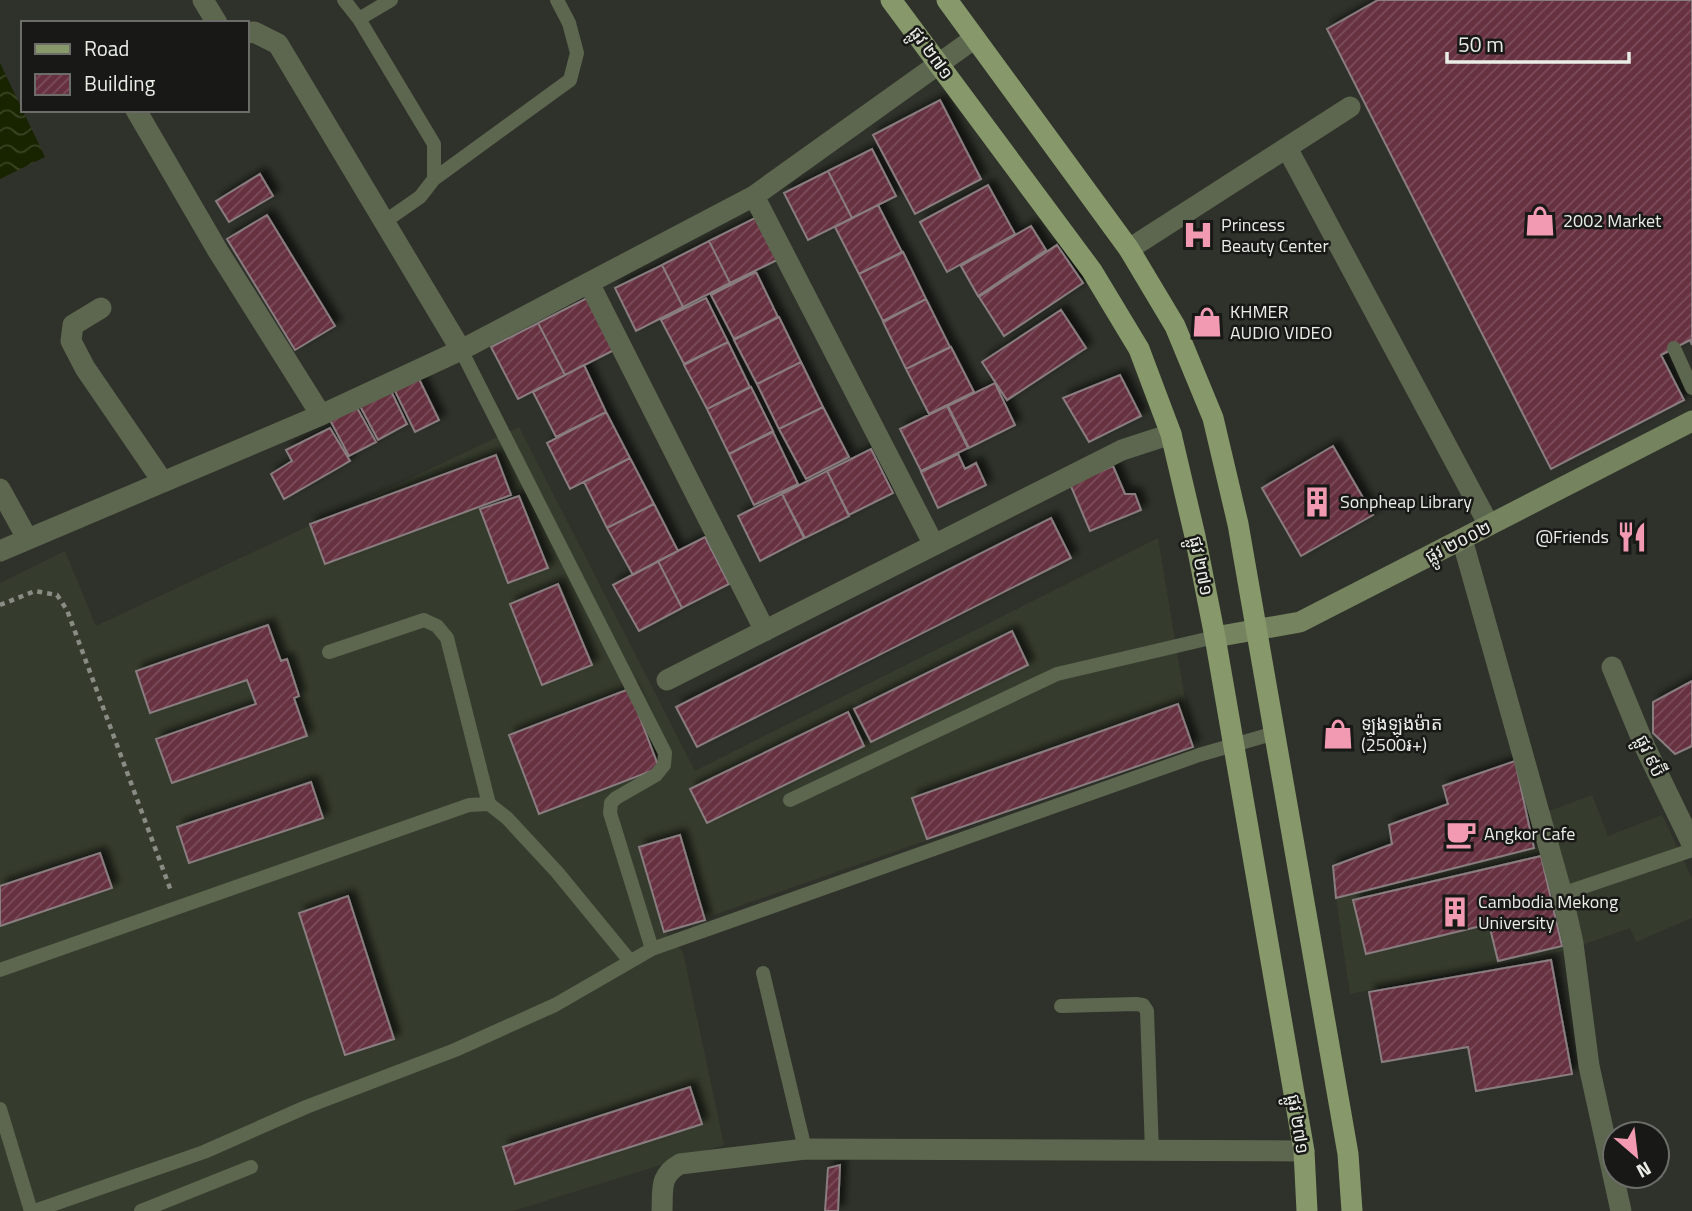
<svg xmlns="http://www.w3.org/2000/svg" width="1692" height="1211" font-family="'Titillium Web','Noto Sans Khmer',sans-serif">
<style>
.built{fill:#363c2d}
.water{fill:url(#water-waves)}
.building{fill:url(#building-hatch);stroke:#897d80;stroke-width:2;filter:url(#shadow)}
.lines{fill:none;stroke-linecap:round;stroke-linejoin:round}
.path{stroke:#898c84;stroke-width:4.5;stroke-dasharray:5 5;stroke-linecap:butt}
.lane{stroke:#5d664f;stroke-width:14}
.street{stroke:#5d664f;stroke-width:21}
.secondary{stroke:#75835f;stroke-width:21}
.primary{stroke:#87996b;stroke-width:21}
.labels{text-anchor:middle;stroke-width:5;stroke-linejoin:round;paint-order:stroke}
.street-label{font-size:18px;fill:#eaece6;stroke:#181916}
.poi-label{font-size:18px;fill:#eaece6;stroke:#181916;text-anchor:start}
</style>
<defs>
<pattern id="water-waves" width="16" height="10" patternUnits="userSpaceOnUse" patternTransform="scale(1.75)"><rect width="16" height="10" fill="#182400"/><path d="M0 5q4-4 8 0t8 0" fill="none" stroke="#3a4425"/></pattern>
<pattern id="building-hatch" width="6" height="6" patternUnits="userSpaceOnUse" patternTransform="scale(1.75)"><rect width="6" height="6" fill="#663041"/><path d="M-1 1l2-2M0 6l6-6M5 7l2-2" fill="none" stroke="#7c4e5c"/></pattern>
<filter id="shadow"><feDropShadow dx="6" dy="-6" stdDeviation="3.5" flood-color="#0009"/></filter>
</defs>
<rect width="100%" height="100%" fill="#2f322a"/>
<!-- built -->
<path class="built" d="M 519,427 L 695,771 L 1158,538 L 1193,747 L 665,932 L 683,952 L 724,1145 L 513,1211 L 0,1211 L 0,583 L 65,551 L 96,626 Z
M 1592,795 L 1608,836 L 1662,815 L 1692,878 L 1692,918 L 1636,942 L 1630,928 L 1568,950 L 1350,994 L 1336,898 L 1540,846 L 1533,817 Z"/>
<!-- water -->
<path class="water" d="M 0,63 L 45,157 L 0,179 Z"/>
<!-- building -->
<path class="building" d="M 1378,0 L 1692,0 L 1692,345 L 1690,340 L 1661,355 L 1684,400 L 1551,469 L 1327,29 Z
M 940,100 L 981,179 L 915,214 L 873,135 Z
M 872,149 L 896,196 L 852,218 L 828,171 Z
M 828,171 L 852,218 L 808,240 L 784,193 Z
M 260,174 L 273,196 L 229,222 L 216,201 Z
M 988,185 L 1015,234 L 947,272 L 920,222 Z
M 878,205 L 902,252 L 859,274 L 835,227 Z
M 267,215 L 335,326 L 295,350 L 227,239 Z
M 755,218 L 777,260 L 730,283 L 709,241 Z
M 1031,226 L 1046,250 L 978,296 L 961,266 Z
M 709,241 L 730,283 L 683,307 L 662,265 Z
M 1057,245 L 1083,283 L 1004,336 L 979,297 Z
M 903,252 L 926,299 L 883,321 L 859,274 Z
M 662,265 L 683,307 L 636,331 L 615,288 Z
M 756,272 L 778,317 L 734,339 L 711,295 Z
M 587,298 L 614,350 L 565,375 L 538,323 Z
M 706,298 L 728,342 L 684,364 L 661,320 Z
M 926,299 L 950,347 L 906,369 L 883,322 Z
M 1061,310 L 1086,348 L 1007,400 L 982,362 Z
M 779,317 L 801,362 L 757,384 L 734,340 Z
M 538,323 L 565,375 L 518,399 L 491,347 Z
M 728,342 L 750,387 L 707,409 L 684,365 Z
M 951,347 L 974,392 L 929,414 L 906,369 Z
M 801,362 L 823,407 L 779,429 L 757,384 Z
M 584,365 L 606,412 L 556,437 L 533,392 Z
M 1120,375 L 1141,416 L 1089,442 L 1063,398 Z
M 419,379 L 439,420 L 415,432 L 395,391 Z
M 995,383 L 1015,425 L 969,448 L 948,406 Z
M 751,387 L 773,431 L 729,454 L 707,409 Z
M 390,389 L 407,424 L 378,440 L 359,404 Z
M 356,406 L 376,442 L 349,456 L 330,420 Z
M 947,406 L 968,448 L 921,471 L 900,429 Z
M 823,407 L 849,457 L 806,479 L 779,429 Z
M 606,412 L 630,458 L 570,489 L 547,443 Z
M 330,428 L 350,461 L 284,499 L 271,474 L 292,461 L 286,450 Z
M 773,432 L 798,484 L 754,505 L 729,454 Z
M 1333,446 L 1373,515 L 1301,556 L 1262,488 Z
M 871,449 L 893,493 L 849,515 L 827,471 Z
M 958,454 L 965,469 L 976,463 L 986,485 L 938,508 L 921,472 Z
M 496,455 L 511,495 L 325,564 L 310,524 Z
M 630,458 L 654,504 L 607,528 L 584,482 Z
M 1113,466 L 1125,494 L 1135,494 L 1141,510 L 1090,531 L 1070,484 Z
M 827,471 L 849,516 L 805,538 L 782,494 Z
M 782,494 L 804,538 L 760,561 L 738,516 Z
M 519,496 L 548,568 L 508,583 L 480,509 Z
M 654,504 L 678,551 L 633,575 L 607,528 Z
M 1051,518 L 1071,558 L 697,747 L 676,707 Z
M 705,537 L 729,584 L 682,608 L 658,561 Z
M 658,561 L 682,608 L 639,631 L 613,585 Z
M 558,584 L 592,665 L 542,685 L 510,604 Z
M 268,625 L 281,661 L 287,659 L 299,696 L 294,698 L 307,736 L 172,783 L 156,739 L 256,704 L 247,680 L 150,713 L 136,671 Z
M 1012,631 L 1028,665 L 871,742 L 854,709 Z
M 1692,681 L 1692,746 L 1675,754 L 1653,733 L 1653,702 Z
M 629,689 L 659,768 L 539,814 L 509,735 Z
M 1178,704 L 1193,747 L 927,839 L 912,798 Z
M 848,712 L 864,746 L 707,823 L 690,789 Z
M 1515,761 L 1534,848 L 1336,898 L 1333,866 L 1392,844 L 1389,825 L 1448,804 L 1443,786 Z
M 311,782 L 323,818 L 189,863 L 177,827 Z
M 680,835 L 705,920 L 664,932 L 639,847 Z
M 100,853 L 112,888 L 0,926 L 0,886 Z
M 1541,856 L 1562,946 L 1498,961 L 1489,924 L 1366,954 L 1353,900 Z
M 348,896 L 394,1039 L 345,1055 L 299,913 Z
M 1551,960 L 1572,1074 L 1476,1091 L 1468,1047 L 1382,1062 L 1369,992 Z
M 690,1087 L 702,1124 L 515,1184 L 503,1147 Z
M 840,1165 L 838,1211 L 825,1211 L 828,1168 Z"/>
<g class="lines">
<!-- path -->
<path class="path" d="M 0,605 L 35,591 L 57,595 L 67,610 L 171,891"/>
<!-- lane -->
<path class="lane" d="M 344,0 L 359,19
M 434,179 L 570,80 L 577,53 L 569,23 L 557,0
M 384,222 L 420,197 L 434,179 L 434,144 L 359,19 L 391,0
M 1674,348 L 1692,388
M 461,350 L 665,753 L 664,765 L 656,775 L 616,798 L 611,803 L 610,813 L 652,949
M 329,652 L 424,620 L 437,626 L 447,638 L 489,804
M 790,800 L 1057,674 L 1215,637
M 1562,894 L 1692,850
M 0,970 L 469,805 L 489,804 L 507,818 L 557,872 L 630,961
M 763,973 L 805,1149
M 1061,1006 L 1136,1004 L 1143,1005 L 1147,1011 L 1152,1151
M 0,1109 L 31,1211
M 34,1211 L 204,1152 L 306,1107 L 455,1050 L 555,1005 L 652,949 L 1199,755 L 1275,733
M 141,1211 L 251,1167"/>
<!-- street -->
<path class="street" d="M 203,0 L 217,23
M 247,33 L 254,32 L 278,44 L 461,350
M 136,110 L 218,251 L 321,415
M 1287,148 L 1489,525
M 754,196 L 934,545
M 1129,249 L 1350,107
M 589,283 L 765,631
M 101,308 L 73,325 L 71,341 L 85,368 L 163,482
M 0,489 L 27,538
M 1462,539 L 1562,894 L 1573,943 L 1589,1066 L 1621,1211
M 0,551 L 321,415 L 461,350 L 754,196 L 975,38
M 1612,667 L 1645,747 L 1692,844
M 667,680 L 1122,450 L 1171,434
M 662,1211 C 663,1189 659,1176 680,1164 L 805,1149 L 1304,1151"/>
<!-- secondary -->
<path class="secondary" d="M 1215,637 L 1300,622 L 1692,421"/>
<!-- primary -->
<path class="primary" d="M 891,0 L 1092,271 L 1139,349 L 1171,434 L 1195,536 L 1215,637 L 1304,1151 L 1307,1211
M 947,0 L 1129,249 L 1175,326 L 1213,418 L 1238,524 L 1348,1154 L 1352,1211"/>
</g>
<!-- icons -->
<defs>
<g id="shop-bare" transform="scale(2.415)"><path d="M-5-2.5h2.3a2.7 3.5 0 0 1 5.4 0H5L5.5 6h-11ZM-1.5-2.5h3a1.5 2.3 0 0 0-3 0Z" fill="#f19ab2" stroke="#181916" stroke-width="2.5" paint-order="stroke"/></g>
<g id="hospital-bare" transform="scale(2.415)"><path d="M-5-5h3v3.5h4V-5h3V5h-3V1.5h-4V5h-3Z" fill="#f19ab2" stroke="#181916" stroke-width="2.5" paint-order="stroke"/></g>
<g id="building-bare" transform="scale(2.415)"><path d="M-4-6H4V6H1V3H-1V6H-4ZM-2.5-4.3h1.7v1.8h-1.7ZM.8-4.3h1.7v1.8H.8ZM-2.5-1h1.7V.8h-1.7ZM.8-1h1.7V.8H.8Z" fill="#f19ab2" stroke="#181916" stroke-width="2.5" paint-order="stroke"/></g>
<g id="restaurant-bare" transform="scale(2.415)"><path d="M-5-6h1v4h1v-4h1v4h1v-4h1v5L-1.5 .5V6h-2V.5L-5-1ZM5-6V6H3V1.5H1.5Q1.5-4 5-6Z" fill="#f19ab2" stroke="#181916" stroke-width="2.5" paint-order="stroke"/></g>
<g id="cafe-bare" transform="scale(2.415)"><path d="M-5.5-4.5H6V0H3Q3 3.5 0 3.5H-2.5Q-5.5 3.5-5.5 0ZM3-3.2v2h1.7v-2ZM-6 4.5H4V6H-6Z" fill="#f19ab2" stroke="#181916" stroke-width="2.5" paint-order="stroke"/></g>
</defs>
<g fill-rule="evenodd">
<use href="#shop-bare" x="1540" y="221"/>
<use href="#hospital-bare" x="1198" y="235"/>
<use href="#shop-bare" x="1207" y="322"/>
<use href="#building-bare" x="1317" y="502"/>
<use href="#restaurant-bare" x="1632" y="537"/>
<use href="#shop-bare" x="1338" y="734"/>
<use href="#cafe-bare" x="1461" y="834"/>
<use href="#building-bare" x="1455" y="912"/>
</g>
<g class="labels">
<!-- street labels -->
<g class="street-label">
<text transform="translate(931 53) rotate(54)" y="6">ផ្លូវ ២៧១</text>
<text transform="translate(1458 542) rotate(-27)" y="6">ផ្លូវ ២០០២</text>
<text transform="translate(1201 566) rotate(79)" y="6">ផ្លូវ ២៧១</text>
<text transform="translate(1650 756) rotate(65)" y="6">ផ្លូវ ៩ប៊ី</text>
<text transform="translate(1298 1124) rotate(81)" y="6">ផ្លូវ ២៧១</text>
</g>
<!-- poi labels -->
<g class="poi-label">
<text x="1563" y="227">2002 Market</text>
<text x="1221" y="231">Princess<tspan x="1221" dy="21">Beauty Center</tspan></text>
<text x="1230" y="318">KHMER<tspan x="1230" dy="21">AUDIO VIDEO</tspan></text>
<text x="1340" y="508">Sonpheap Library</text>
<text x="1609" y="543" text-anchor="end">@Friends</text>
<text x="1361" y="730">ឡុងឡុងម៉ាត<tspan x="1361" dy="21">(2500៛+)</tspan></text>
<text x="1484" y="840">Angkor Cafe</text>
<text x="1478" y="908">Cambodia Mekong<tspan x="1478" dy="21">University</tspan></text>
</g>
</g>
<!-- legend -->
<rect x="21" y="21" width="228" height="91" fill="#181916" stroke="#6c6d69" stroke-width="2"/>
<rect x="35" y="44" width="35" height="10" fill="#87996b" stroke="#6c6d69" stroke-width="2"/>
<text x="84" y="56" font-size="21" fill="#eaece6">Road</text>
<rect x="35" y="74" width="35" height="21" fill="url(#building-hatch)" stroke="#6c6d69" stroke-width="2"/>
<text x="84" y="91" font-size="21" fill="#eaece6">Building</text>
<!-- north arrow -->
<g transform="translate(1636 1155) rotate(152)"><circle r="33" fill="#181916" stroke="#6c6d69" stroke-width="2"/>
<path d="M0-5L12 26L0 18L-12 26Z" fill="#f19ab2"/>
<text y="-10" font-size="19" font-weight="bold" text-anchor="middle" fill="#eaece6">N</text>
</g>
<!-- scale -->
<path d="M1447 52v10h182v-10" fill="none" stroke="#eaece6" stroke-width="3.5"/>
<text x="1458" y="52" font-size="21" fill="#eaece6" stroke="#181916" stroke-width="5" paint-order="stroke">50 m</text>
</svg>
